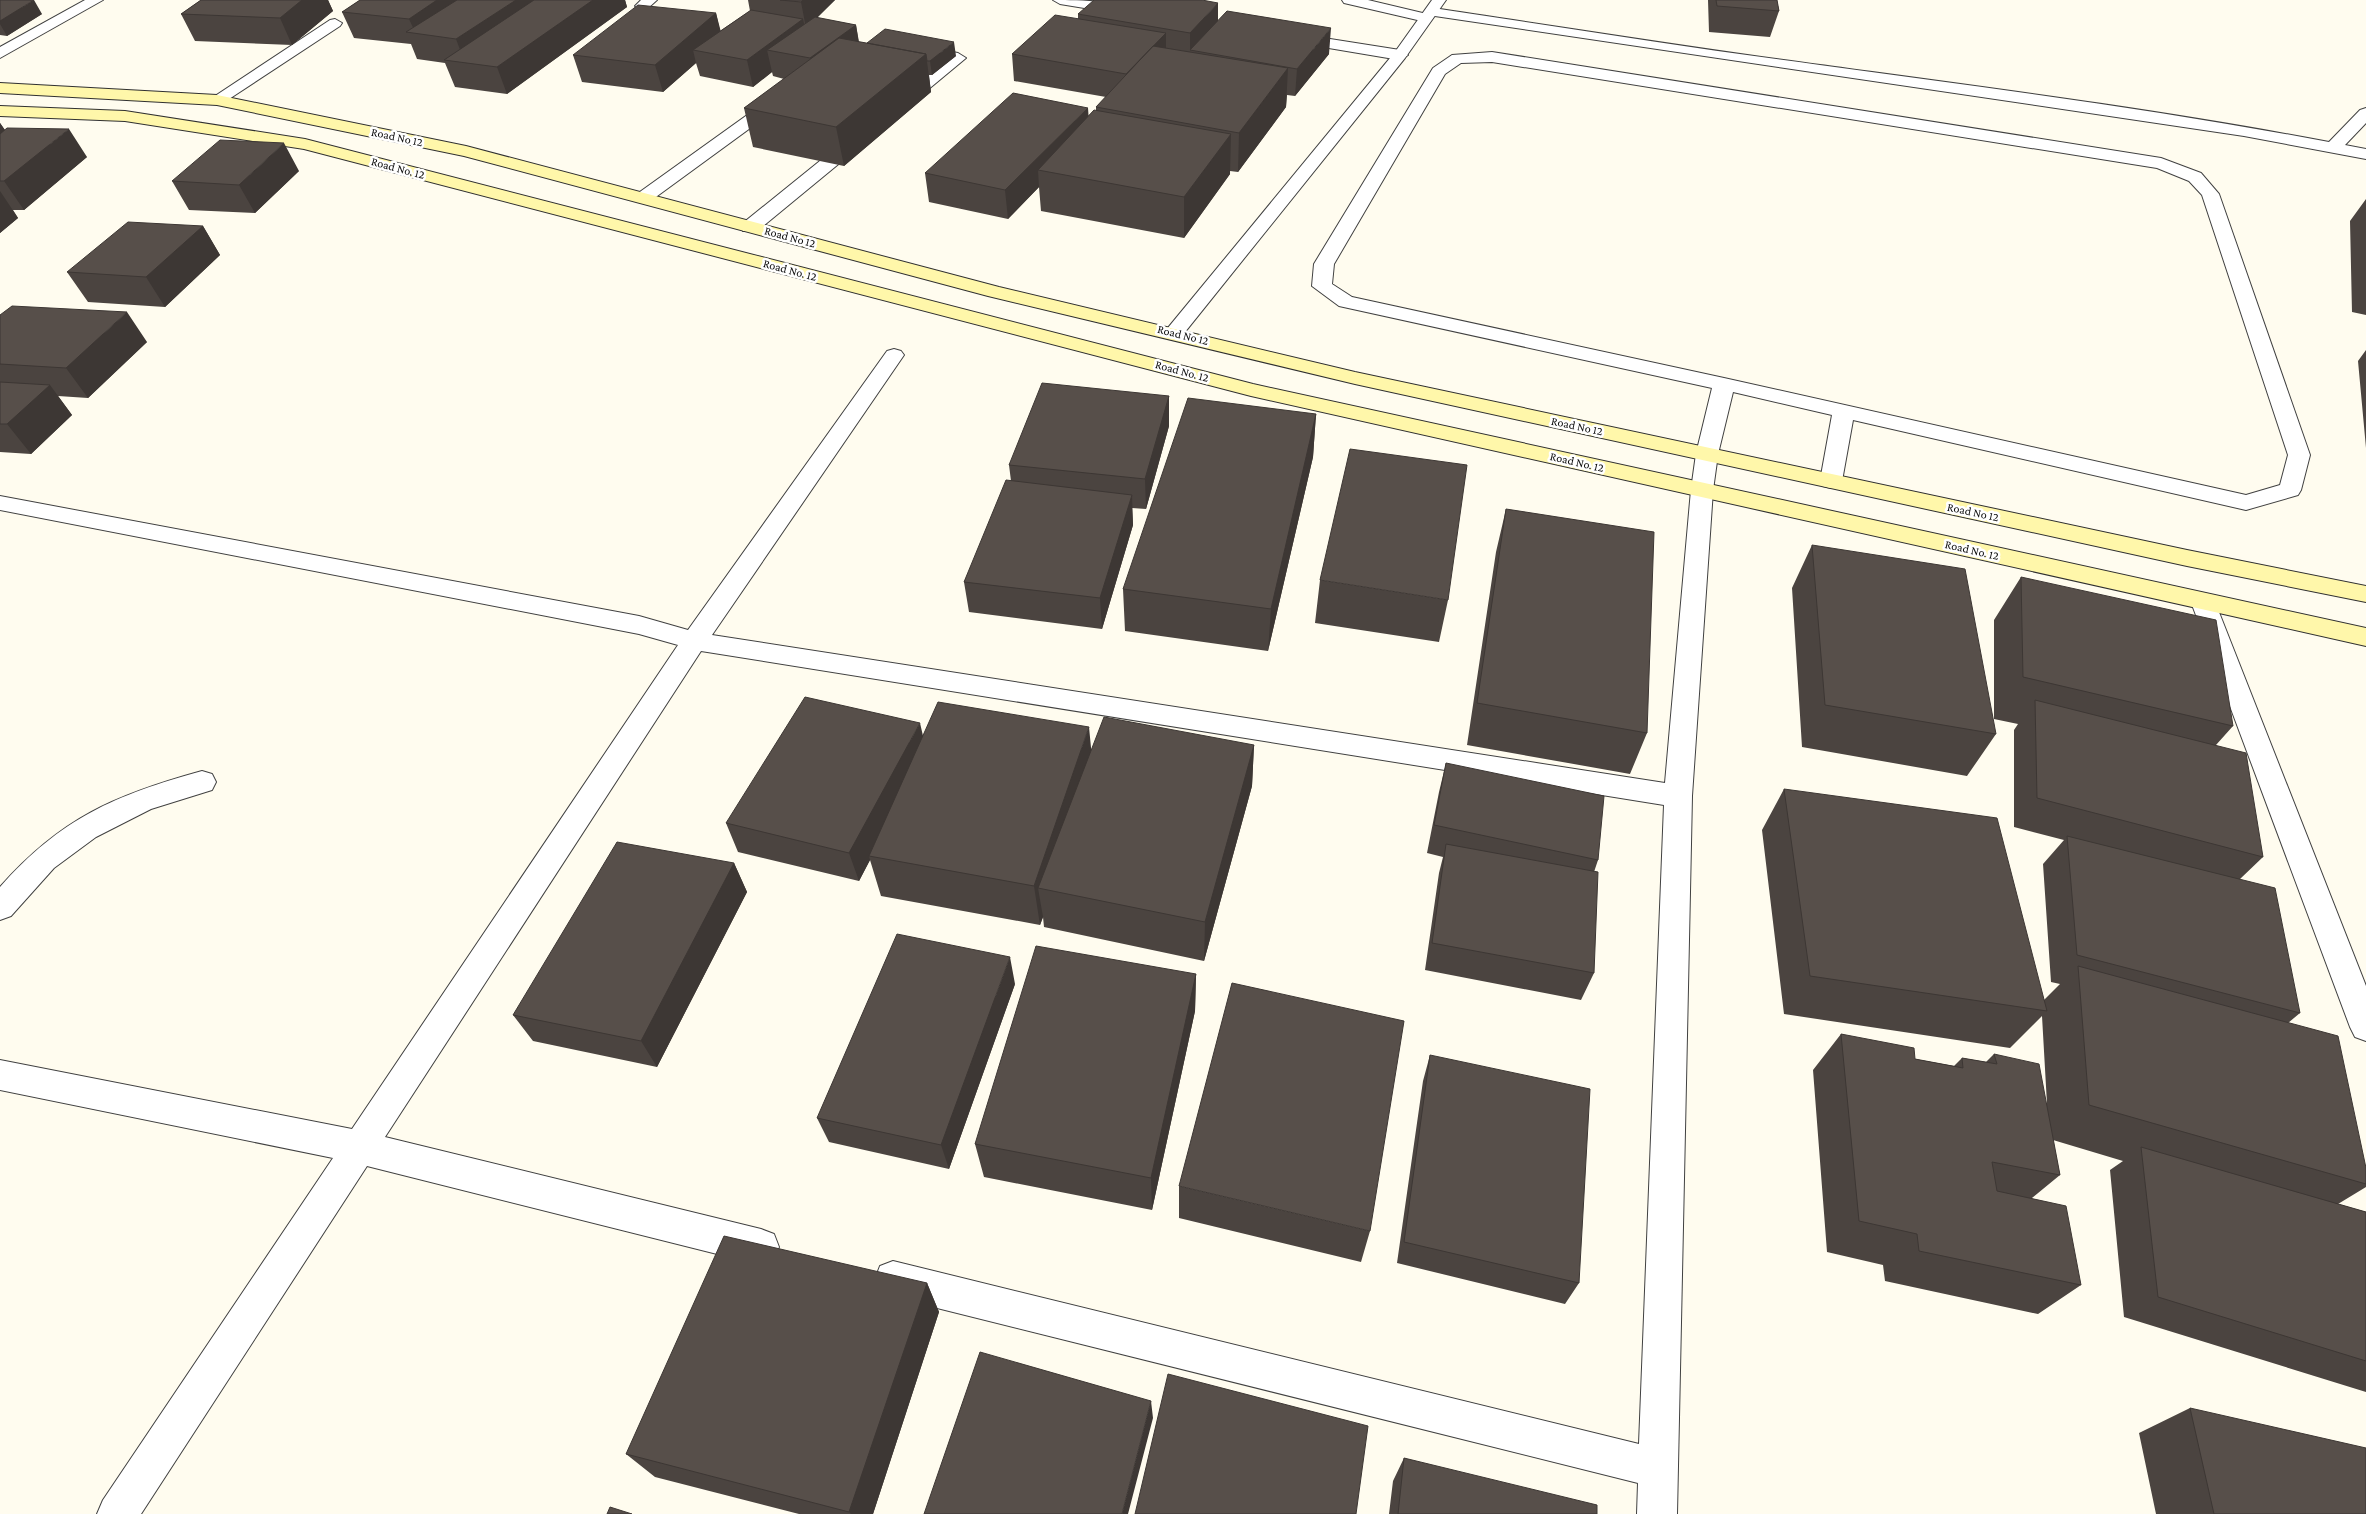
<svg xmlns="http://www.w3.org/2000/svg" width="2366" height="1514" font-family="'Crimson Pro',serif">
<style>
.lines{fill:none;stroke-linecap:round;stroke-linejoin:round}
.service-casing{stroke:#414141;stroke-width:2}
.minor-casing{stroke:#414141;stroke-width:2}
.tertiary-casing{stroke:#414141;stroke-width:2}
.secondary-casing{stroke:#303030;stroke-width:2}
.service{fill:#fff;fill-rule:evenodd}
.minor{fill:#fff;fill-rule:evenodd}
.tertiary{fill:#fff;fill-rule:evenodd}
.secondary{fill:#fff7aa;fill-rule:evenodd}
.wall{fill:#4b4440}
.shaded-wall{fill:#3d3734}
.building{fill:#574f4a;stroke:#3d3734}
.labels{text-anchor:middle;stroke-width:5;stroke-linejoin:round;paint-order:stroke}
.far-street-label{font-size:12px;fill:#0e0e0e;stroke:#fff}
</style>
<rect width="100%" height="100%" fill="#fffcef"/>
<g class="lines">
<!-- service casing -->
<g class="service-casing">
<path id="service" d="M 641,0 L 657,0 L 647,9 L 642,10 L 635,6 Z
M 1433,8 C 1562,27 1691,48 1820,65 C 1990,88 2161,110 2329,142 L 2360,110 L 2366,108 L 2366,123 L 2345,145 L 2366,149 L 2366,159 L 2244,136 L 1428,15 L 1426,12 Z
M 202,771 L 212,774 L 216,782 L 212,790 L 151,809 L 96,837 L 54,868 L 11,916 L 0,920 L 0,887 C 61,818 115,795 202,771 Z"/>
</g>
<!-- minor casing -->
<g class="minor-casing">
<path id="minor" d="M 85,0 L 103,0 L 0,58 L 0,47 Z
M 1053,0 C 1067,0 1126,0 1134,11 L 1127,15 L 1060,4 Z
M 1342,0 L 1368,0 L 1431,15 L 1433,18 L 1426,22 L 1344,3 Z
M 335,19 L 342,23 L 340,26 L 223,103 L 211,103 L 209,100 L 330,20 Z
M 1292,33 L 1400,50 L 1408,55 L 1400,60 L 1287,41 L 1284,38 L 1287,35 Z
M 918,46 L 958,53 L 966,58 L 907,107 L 895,107 L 893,104 L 895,101 L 945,60 L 913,54 L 910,51 Z
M 1492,52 L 2161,158 L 2201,173 L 2219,194 L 2310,455 L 2301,490 L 2298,495 L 2246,510 L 1853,420 L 1842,481 L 1839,486 L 1831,488 L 1823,486 L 1820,481 L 1832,415 L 1733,392 L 1718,454 L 1713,490 L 1692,796 L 1677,1514 L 1637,1514 L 1638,1483 L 893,1297 L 880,1292 L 875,1279 L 880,1266 L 893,1261 L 1639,1444 L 1664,805 L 701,651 L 385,1137 L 761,1229 L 774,1234 L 779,1247 L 774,1260 L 761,1265 L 367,1166 L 141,1514 L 97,1514 L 103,1500 L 333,1158 L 0,1090 L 0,1060 L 352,1129 L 678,645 L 639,634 L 0,510 L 0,496 L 639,616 L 688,630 L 887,351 L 894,349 L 901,351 L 904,355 L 712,635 L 1665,783 L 1691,490 L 1696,454 L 1712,388 L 1339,306 L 1312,286 L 1314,264 L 1433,68 L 1452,55 ZM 1492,62 L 2157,168 L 2189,181 L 2202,195 L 2288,455 L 2280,485 L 2246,495 L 1724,378 L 1352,297 L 1332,284 L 1334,264 L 1445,74 L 1461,63 Z
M 777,96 L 783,98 L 785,101 L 783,104 L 649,202 L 637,202 L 634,198 L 637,194 L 771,98 Z
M 858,134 L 864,135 L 866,139 L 864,143 L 757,231 L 743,231 L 741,227 L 743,223 L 852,135 Z
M 2203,593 L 2212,596 L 2215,602 L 2366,986 L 2366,1041 L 2355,1037 L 2350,1027 L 2191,602 L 2194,596 Z"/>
</g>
<!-- tertiary casing -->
<g class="tertiary-casing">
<path id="tertiary" d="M 1432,0 L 1446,0 L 1405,58 L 1181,337 L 1174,339 L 1167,337 L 1164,333 L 1167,329 L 1395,52 Z"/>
</g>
<!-- secondary casing -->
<g class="secondary-casing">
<path id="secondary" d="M 0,83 L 217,95 L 466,146 L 999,287 L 1355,372 L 2187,550 L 2366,586 L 2366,602 L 2187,566 L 1355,384 L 988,296 L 464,156 L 217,105 L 0,93 Z
M 0,106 L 125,111 L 305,139 L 1253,384 L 2366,628 L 2366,646 L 1251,396 L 304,149 L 125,121 L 0,116 Z"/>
</g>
<!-- service -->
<use href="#service" class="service"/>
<!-- minor -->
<use href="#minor" class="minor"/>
<!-- tertiary -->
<use href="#tertiary" class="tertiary"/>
<!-- secondary -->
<use href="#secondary" class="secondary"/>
</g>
<!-- wall -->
<path class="wall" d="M 0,0 L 42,14 L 7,36 L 0,35 Z
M 201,0 L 328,0 L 333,11 L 292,45 L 195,41 L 181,14 Z
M 360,0 L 625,0 L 627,7 L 507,94 L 455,87 L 445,63 L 417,59 L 411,44 L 354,38 L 342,12 Z
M 748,0 L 835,0 L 817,18 L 856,25 L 859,42 L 956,56 L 932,75 L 929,75 L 931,92 L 844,166 L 753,147 L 744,108 L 784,79 L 773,76 L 772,72 L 753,87 L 700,76 L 696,63 L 663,92 L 582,82 L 573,55 L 716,13 L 720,31 L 750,11 Z
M 1708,0 L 1777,0 L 1779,11 L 1770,37 L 1709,32 Z
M 1078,14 L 1218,21 L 1329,54 L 1295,96 L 1287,95 L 1286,107 L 1238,172 L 1230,171 L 1230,174 L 1184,238 L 1041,211 L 1039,187 L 1008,219 L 929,202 L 925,173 L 1088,116 L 1096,111 L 1096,107 L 1106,97 L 1014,81 L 1012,54 L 1078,19 Z
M 0,123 L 5,130 L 87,157 L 24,210 L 13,210 L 18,218 L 0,233 Z
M 299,171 L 255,213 L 189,210 L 172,181 Z
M 2366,199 L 2366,315 L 2352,312 L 2350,221 Z
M 203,226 L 220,255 L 165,307 L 88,302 L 67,272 Z
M 0,315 L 147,342 L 88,398 L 58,396 L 72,415 L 31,454 L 0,452 Z
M 2366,350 L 2366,448 L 2358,361 Z
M 1169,396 L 1169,426 L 1146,509 L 1132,508 L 1133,525 L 1102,629 L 969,612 L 964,582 L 1011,481 L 1009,465 Z
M 1316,414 L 1313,457 L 1268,651 L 1125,631 L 1123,589 Z
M 1506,509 L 1647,733 L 1630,774 L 1467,745 L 1496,552 Z
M 1812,545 L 1996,734 L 1967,776 L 1802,747 L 1792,588 Z
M 2021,577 L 2233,726 L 2216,745 L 2263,857 L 2240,879 L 2300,1013 L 2288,1023 L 2366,1168 L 2366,1187 L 2338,1204 L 2366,1212 L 2366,1392 L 2124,1317 L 2110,1170 L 2123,1161 L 2053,1140 L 2060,1175 L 2032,1198 L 2081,1285 L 2038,1314 L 1885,1281 L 1883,1265 L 1827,1252 L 1813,1070 L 1841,1034 L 1915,1059 L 1954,1066 L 1962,1058 L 1986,1062 L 1994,1054 L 2047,1104 L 2042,1016 L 2010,1048 L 1784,1014 L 1762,830 L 1784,789 L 2044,1000 L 2060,984 L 2051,982 L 2043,864 L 2064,840 L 2014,827 L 2014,730 L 2018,724 L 1994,719 L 1994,620 Z
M 1320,580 L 1448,600 L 1439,642 L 1315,623 Z
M 923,736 L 1091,750 L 1254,745 L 1252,786 L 1204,961 L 1044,927 L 1043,917 L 1040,925 L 881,896 L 870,860 L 859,881 L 738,852 L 726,823 Z
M 1446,763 L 1598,860 L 1594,872 L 1594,973 L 1581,1000 L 1425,970 L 1439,873 L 1443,857 L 1427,853 L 1439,792 Z
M 734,863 L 747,892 L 657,1067 L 533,1041 L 513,1015 Z
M 1196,974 L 1195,1011 L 1152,1210 L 984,1177 L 975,1144 Z
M 1015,984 L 949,1169 L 829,1142 L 817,1118 Z
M 1430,1055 L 1579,1283 L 1565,1304 L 1397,1263 L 1423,1081 Z
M 1179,1186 L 1370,1231 L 1361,1262 L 1179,1218 Z
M 927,1283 L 939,1312 L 873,1514 L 799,1514 L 655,1477 L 626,1454 Z
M 2190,1408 L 2366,1514 L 2156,1514 L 2139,1433 Z
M 1404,1458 L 1597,1514 L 1389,1514 L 1393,1481 Z"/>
<!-- shaded-wall -->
<path class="shaded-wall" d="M 34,0 L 42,14 L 7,36 L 0,24 L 0,21 Z
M 302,0 L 328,0 L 333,11 L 292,45 L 280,18 Z
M 437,0 L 483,0 L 416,34 L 409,19 Z
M 516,0 L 540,0 L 465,63 L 456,39 Z
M 593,0 L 625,0 L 627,7 L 507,94 L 497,67 Z
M 803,0 L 835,0 L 806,28 L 801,2 Z
M 1218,3 L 1218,29 L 1190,50 L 1190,60 L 1190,33 Z
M 716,13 L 723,40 L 693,50 L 696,63 L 663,92 L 655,65 Z
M 803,19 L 809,45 L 767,50 L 772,72 L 753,87 L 747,60 Z
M 856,25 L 860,51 L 815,85 L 810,58 Z
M 1331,28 L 1329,54 L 1295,96 L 1297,69 Z
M 1166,33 L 1166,60 L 1127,101 L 1126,74 Z
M 954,42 L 956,56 L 932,75 L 930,61 Z
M 926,54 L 931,92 L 844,166 L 836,127 Z
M 1288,68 L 1286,107 L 1238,172 L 1239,133 Z
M 1088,108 L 1090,136 L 1038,170 L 1039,187 L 1008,219 L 1005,190 Z
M 0,123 L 19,151 L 0,166 Z
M 69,129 L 87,157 L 24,210 L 4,181 Z
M 1231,134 L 1230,174 L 1184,238 L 1184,197 Z
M 284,143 L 299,171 L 255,213 L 239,185 Z
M 0,191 L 18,218 L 0,233 Z
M 203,226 L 220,255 L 165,307 L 146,277 Z
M 127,312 L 147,342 L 88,398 L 66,368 Z
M 50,385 L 72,415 L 31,454 L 7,424 Z
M 1169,396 L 1169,426 L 1146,509 L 1145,479 Z
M 1316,414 L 1313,457 L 1268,651 L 1271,609 Z
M 1132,495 L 1133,525 L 1102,629 L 1100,598 Z
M 920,723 L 927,753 L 869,856 L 870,860 L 859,881 L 849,853 Z
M 1089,727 L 1093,768 L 1038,888 L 1043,917 L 1040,925 L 1034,886 Z
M 1254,745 L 1252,786 L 1204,961 L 1205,922 Z
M 734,863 L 747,892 L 657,1067 L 641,1041 Z
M 1010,957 L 1015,984 L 949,1169 L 941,1145 Z
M 1196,974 L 1195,1011 L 1152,1210 L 1151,1178 Z
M 927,1283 L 939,1312 L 873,1514 L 851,1514 L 849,1512 Z
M 1151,1401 L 1153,1418 L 1128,1514 L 1122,1514 Z"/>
<!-- building -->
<path class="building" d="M 0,0 L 34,0 L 0,21 Z
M 201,0 L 302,0 L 280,18 L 181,14 Z
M 360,0 L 437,0 L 409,19 L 342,12 Z
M 457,0 L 516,0 L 456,39 L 406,32 Z
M 534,0 L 593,0 L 497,67 L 444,60 Z
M 780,0 L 803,0 L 801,2 Z
M 1094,0 L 1202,0 L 1218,3 L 1190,33 L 1078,14 Z
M 1716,0 L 1777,0 L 1779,11 L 1717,6 Z
M 638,5 L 716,13 L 655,65 L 573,55 Z
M 751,10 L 803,19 L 747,60 L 693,50 Z
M 1227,11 L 1331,28 L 1297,69 L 1190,50 Z
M 1055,15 L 1166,33 L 1126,74 L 1012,54 Z
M 815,17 L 856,25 L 810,58 L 767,50 Z
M 885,29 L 954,42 L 930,61 L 927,61 L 926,54 L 867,43 Z
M 839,38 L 926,54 L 836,127 L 744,108 Z
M 1153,46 L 1288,68 L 1239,133 L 1096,107 Z
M 1013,93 L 1088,108 L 1005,190 L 925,173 Z
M 1094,110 L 1231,134 L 1184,197 L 1038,170 Z
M 7,128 L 69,129 L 4,181 L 0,181 L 0,134 Z
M 220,140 L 284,143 L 239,185 L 172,181 Z
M 128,222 L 203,226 L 146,277 L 67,272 Z
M 12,306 L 127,312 L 66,368 L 0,364 L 0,315 Z
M 0,382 L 50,385 L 7,424 L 0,424 Z
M 1042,383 L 1169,396 L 1145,479 L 1009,465 Z
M 1188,398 L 1316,414 L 1271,609 L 1123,589 Z
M 1350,449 L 1467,465 L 1448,600 L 1320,580 Z
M 1006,480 L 1132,495 L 1100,598 L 964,582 Z
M 1506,509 L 1654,532 L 1647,733 L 1477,703 Z
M 1812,545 L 1965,569 L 1996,734 L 1825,705 Z
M 2021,577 L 2216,620 L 2233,726 L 2023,677 Z
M 805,697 L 920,723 L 849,853 L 726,823 Z
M 2035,700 L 2246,753 L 2263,857 L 2037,798 Z
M 938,702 L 1089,727 L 1034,886 L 869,856 Z
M 1104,717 L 1254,745 L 1205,922 L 1038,888 Z
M 1446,763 L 1604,796 L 1598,860 L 1434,825 Z
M 1784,789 L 1997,818 L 2047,1011 L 1810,976 Z
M 2067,836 L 2275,888 L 2300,1013 L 2077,955 Z
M 617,842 L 734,863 L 641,1041 L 513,1015 Z
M 1446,844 L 1598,872 L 1594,973 L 1432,943 Z
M 897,934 L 1010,957 L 941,1145 L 817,1118 Z
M 1036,946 L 1196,974 L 1151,1178 L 975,1144 Z
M 2078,966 L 2338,1036 L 2366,1168 L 2366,1184 L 2089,1105 Z
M 1232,983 L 1404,1021 L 1370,1231 L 1179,1186 Z
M 1841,1034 L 1914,1048 L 1915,1059 L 1963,1068 L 1962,1058 L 1997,1064 L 1994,1054 L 2039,1064 L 2060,1175 L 1992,1162 L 1997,1191 L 2066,1206 L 2081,1285 L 1919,1251 L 1917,1234 L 1859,1221 Z
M 1430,1055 L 1590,1089 L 1579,1283 L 1404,1242 Z
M 2141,1147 L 2366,1212 L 2366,1361 L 2158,1297 Z
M 724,1236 L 927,1283 L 849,1512 L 626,1454 Z
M 980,1352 L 1151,1401 L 1122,1514 L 924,1514 Z
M 1168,1374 L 1368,1426 L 1356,1514 L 1135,1514 Z
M 2190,1408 L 2366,1448 L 2366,1514 L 2214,1514 Z
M 1404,1458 L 1597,1505 L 1597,1514 L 1398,1514 Z
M 610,1507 L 632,1514 L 607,1514 Z"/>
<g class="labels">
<!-- far-street labels -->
<g class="far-street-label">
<text transform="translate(397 137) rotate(12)" y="4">Road No 12</text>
<text transform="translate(398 168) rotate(15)" y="4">Road No. 12</text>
<text transform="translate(790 237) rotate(15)" y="4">Road No 12</text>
<text transform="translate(790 270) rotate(15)" y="4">Road No. 12</text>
<text transform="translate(1183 335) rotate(14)" y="4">Road No 12</text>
<text transform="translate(1182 371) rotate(15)" y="4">Road No. 12</text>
<text transform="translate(1577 426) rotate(12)" y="4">Road No 12</text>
<text transform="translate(1577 462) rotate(13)" y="4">Road No. 12</text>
<text transform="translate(1973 512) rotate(12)" y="4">Road No 12</text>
<text transform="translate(1972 550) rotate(13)" y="4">Road No. 12</text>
</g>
</g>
</svg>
